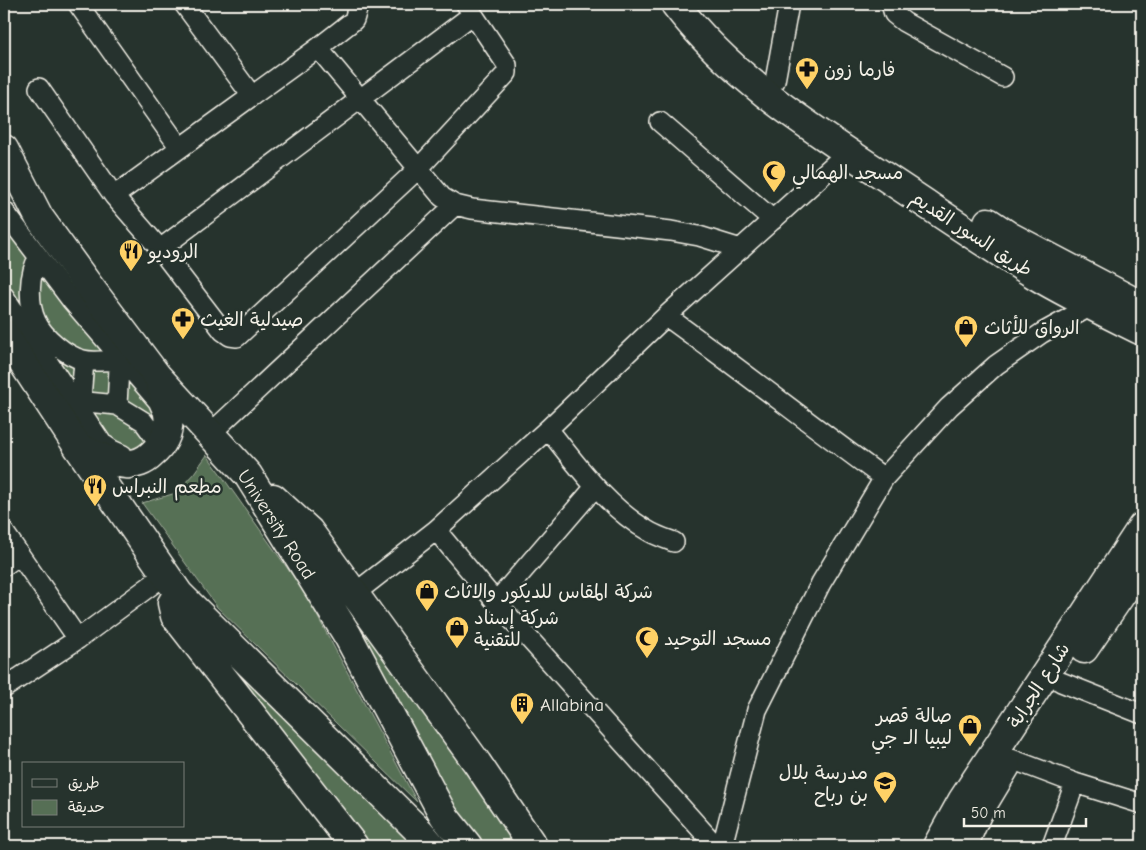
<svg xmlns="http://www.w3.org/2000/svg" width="1146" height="850" font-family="'Comic Neue','Playpen Sans Arabic',sans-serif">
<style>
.green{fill:#566f55;stroke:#a5b09e}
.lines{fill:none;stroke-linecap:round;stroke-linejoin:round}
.street-casing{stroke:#f4f1e8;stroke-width:22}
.primary-casing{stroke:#f4f1e8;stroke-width:31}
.highway-casing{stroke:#f4f1e8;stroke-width:31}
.street{stroke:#26332d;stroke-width:19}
.primary{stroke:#26332d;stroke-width:28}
.highway{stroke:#26332d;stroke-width:28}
.labels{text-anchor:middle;stroke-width:5;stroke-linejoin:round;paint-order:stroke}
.poi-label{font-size:19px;fill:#f4f1e8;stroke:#26332d;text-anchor:start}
.street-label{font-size:19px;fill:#f4f1e8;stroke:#26332d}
</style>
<rect width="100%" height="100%" fill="#26332d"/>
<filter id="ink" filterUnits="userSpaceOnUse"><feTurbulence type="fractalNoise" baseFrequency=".02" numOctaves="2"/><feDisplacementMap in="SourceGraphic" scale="10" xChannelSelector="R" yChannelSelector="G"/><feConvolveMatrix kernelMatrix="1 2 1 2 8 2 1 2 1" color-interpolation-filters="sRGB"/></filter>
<g filter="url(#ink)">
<!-- green -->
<path class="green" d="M 4,205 L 155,400 L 152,438 L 132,449 L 114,449 L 4,287 Z
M 207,455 L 305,593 L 417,802 L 217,607 L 142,503 L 176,493 L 194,473 Z
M 324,583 L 358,608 L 522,846 L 480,846 L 457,820 Z
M 220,650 L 423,846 L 363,846 L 269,730 Z"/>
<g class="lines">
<!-- street casing -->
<g class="street-casing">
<path id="street" d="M 78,4 L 180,148
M 184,4 L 252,96
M 891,4 L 894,14 L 904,22 L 1003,77
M 318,48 L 442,197 L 455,205 L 472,209 L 671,231 L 699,236 L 741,249
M 775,81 L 789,4
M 39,88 L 114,196 L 318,48 L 354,20 L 358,6 L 357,4
M 660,122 L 773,220
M 114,196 L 160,249 L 223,331 L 230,336 L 237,337 L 418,169 L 507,73 L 507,65 L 466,4
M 4,211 L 72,301 L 158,401 L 162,410
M 160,249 L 472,15
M 39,257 C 28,274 28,304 36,321 C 43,337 67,356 83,360 C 94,363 107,359 118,362 L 119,368 L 117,405 L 143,421 L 162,447
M 4,296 L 102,443 L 112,450 L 123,455
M 666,316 C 740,369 811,425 884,478
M 84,361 L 81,398 L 87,402 L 117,405
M 548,429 C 578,466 607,508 650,532 C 657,536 666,539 674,542
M 211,433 L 455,205
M 436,530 L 496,602 L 716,846
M 4,532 L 78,639
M 4,566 L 19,555
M 354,594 L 436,530 L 548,429 L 666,316 L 848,152
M 496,602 L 595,487
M 1061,682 L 1142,714
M 4,688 L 78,639 L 165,575
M 1011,759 L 1075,783 L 1142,804
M 722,846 L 757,710 L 821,583 L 884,478 L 949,407 L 996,365 L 1042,333 L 1091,306
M 1052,846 L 1075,783"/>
</g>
<!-- primary casing -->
<g class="primary-casing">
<path id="primary" d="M 675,4 C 734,81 813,129 893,182 C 940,213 987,245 1035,275 C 1070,296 1106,313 1142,331
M 988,222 L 1009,236 L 1142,306
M 1084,649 L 1142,564
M 937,846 L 962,801 L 1142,527
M 963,846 L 977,814 L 1006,766"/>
</g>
<!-- highway casing -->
<g class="highway-casing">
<path id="highway" d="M 4,149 L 39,217 L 89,286 L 157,376 L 248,475 L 348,636 L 444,816 L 468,846
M 4,334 L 78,447 L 179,594 L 421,833 L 432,846
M 78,447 C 90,452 114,464 126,464 C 135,465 145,461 151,455 C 177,434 169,409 159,380
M 273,498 L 309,531 L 477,763 L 533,846
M 179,594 L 172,603 L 175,616 L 354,846"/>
</g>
<!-- street -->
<use href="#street" class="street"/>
<!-- primary -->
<use href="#primary" class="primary"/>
<!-- highway -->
<use href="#highway" class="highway"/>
</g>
</g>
<!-- icons -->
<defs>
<g id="pharmacy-pin" transform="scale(1.25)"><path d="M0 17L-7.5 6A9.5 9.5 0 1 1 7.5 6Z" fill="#ffd166" stroke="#26332d"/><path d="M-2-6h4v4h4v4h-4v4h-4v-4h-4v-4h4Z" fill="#111"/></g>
<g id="mosque-pin" transform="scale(1.25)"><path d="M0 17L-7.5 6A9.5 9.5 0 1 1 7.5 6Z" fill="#ffd166" stroke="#26332d"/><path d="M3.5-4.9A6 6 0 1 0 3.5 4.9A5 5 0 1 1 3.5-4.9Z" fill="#111"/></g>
<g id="restaurant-pin" transform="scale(1.25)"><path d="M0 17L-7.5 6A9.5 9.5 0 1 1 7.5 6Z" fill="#ffd166" stroke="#26332d"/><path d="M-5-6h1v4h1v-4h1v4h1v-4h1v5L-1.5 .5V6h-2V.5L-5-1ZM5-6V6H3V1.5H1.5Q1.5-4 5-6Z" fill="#111"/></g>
<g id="shop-pin" transform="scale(1.25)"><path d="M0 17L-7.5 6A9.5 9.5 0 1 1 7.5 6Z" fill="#ffd166" stroke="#26332d"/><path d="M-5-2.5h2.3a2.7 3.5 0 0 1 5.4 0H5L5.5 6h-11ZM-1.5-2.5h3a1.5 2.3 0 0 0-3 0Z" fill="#111"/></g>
<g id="building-pin" transform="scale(1.25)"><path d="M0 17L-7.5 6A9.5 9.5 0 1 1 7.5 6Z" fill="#ffd166" stroke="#26332d"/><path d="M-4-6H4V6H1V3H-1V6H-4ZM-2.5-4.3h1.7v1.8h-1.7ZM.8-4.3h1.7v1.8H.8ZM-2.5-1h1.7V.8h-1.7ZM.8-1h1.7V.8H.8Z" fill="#111"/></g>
<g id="school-pin" transform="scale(1.25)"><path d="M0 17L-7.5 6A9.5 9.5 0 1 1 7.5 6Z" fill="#ffd166" stroke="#26332d"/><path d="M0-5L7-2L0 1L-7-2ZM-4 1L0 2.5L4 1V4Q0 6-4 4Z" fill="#111"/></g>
</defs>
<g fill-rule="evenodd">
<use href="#pharmacy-pin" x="807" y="69"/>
<use href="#mosque-pin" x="774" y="172"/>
<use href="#restaurant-pin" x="131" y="251"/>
<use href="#pharmacy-pin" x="183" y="319"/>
<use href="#shop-pin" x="966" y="327"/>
<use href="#restaurant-pin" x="95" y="486"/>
<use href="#shop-pin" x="427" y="591"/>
<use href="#shop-pin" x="457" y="628"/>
<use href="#mosque-pin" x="647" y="638"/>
<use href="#building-pin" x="522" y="704"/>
<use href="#shop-pin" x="970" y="726"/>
<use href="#school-pin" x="885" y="783"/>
</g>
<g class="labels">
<!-- poi labels -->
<g class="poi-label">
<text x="824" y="76">فارما زون</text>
<text x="792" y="179">مسجد الهمالي</text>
<text x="148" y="258">الروديو</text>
<text x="200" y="326">صيدلية الغيث</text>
<text x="984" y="334">الرواق للأثاث</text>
<text x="112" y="493">مطعم النبراس</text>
<text x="444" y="598">شركة المقاس للديكور والاثاث</text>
<text x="474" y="624">شركة إسناد<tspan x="474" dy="22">للتقنية</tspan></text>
<text x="664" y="645">مسجد التوحيد</text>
<text x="540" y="711">Allabina</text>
<text x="952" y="722" text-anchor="end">صالة قصر<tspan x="952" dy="22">ليبيا الـ جي</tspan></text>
<text x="868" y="779" text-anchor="end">مدرسة بلال<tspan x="868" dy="22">بن رباح</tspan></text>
</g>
<!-- street labels -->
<g class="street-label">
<text transform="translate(972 233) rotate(33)" y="7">طريق السور القديم</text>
<text transform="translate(277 524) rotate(57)" y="7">University Road</text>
<text transform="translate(1038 685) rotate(-57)" y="7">شارع الجرابة</text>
</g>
</g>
<!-- margin -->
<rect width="1146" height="850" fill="none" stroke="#26332d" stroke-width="20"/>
<rect x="10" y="10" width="1126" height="830" fill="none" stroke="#f4f1e8" stroke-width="2" filter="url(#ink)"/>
<!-- legend -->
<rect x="22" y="762" width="162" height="65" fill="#26332d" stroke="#787f78"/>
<rect x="32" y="779" width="25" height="8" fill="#26332d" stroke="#787f78"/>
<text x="68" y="788" font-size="15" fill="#f4f1e8">طريق</text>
<rect x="32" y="800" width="25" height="15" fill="#566f55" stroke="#787f78"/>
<text x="68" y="812" font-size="15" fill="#f4f1e8">حديقة</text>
<!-- scale -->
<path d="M964 818v8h122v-8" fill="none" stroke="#f4f1e8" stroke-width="2.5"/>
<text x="971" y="818" font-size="15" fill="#f4f1e8" stroke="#26332d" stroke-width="4" paint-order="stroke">50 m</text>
</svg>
